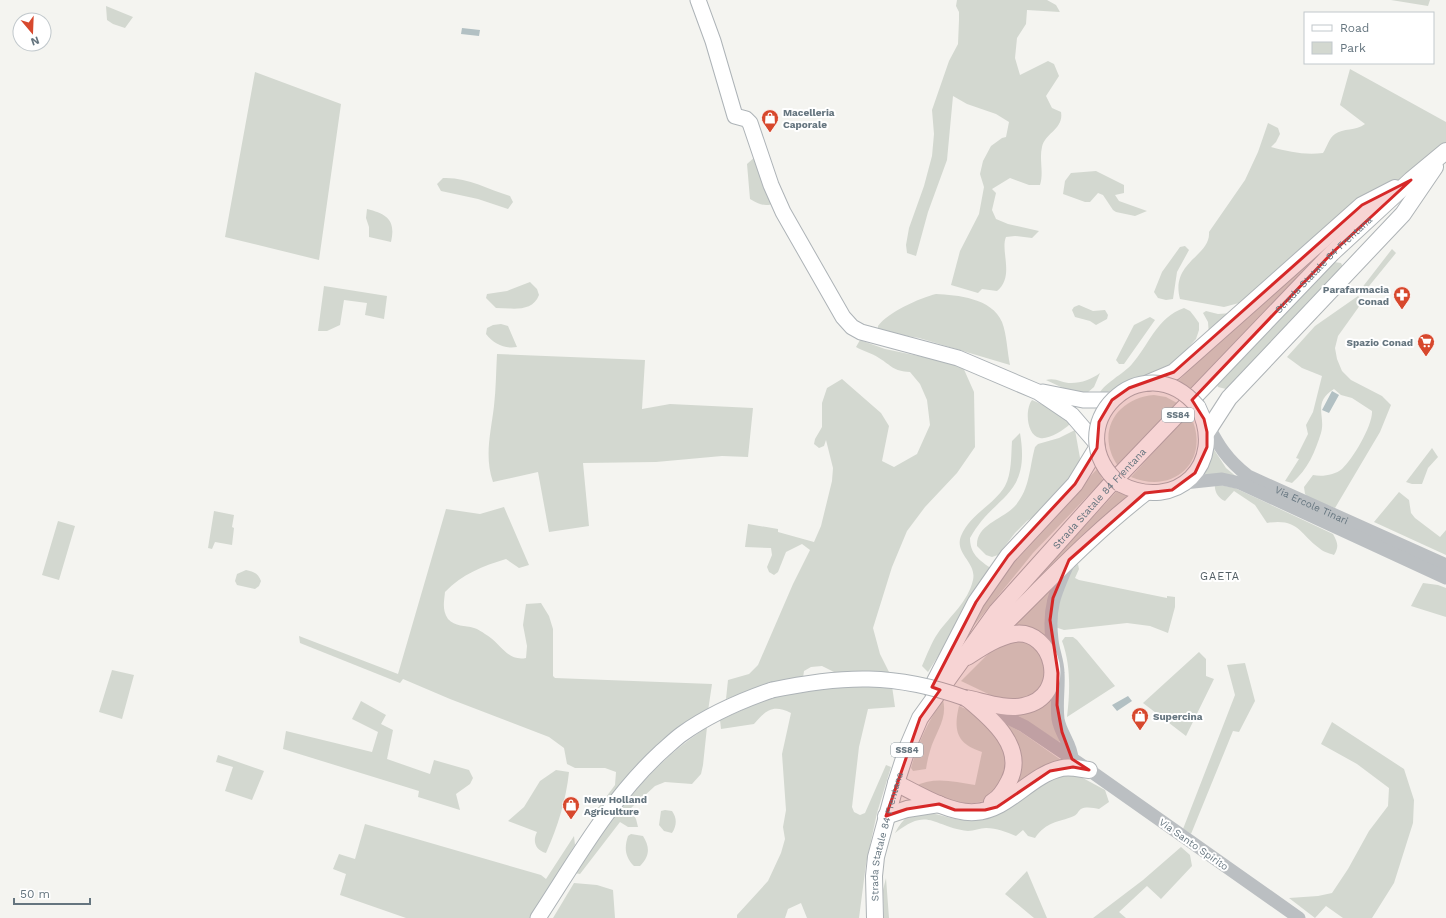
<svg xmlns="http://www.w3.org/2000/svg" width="1446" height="918" font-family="'Work Sans',sans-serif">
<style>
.green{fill:#d3d8d0}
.water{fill:#b2c0c3}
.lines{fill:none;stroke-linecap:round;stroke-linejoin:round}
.secondary-casing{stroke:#adb3b7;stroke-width:17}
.primary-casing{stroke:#aeb3b6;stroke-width:18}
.tertiary{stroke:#bbbfc2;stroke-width:13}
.secondary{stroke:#fff;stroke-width:15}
.primary{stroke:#fff;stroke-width:16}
.secondary-bridge-casing{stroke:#adb3b7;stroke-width:17;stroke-linecap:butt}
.secondary-bridge{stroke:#fff;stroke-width:15}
.marked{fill:#d62828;fill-opacity:0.2;stroke:#d62828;stroke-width:3;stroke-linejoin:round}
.labels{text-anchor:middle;stroke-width:4;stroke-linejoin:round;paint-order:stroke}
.shield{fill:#fff;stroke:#939ea5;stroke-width:1}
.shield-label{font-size:9px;font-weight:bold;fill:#65757f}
.poi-label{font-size:10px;font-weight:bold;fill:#65757f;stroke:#fff;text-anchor:start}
.street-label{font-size:10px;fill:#65757f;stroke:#fff}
.neighbourhood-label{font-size:11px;letter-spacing:1px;fill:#525e65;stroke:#fff}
</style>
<rect width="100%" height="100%" fill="#f4f4f0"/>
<!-- green -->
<path class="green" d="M 957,0 L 1047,0 L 1056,5 L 1060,12 L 1027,10 L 1026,24 L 1017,38 L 1015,58 L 1020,75 L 1048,61 L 1054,64 L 1059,76 L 1046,96 L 1052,108 L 1061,112 C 1064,129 1045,133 1042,147 C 1039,159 1044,173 1040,185 L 1029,185 L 1010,178 L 992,189 L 996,193 L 992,210 L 996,219 L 1008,224 L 1039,231 L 1032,238 L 1015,236 L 1006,237 C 1000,251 1015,276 997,291 L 982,289 L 978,293 L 951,285 L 960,251 L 979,214 L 984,187 L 980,174 L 983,161 L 991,146 L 1002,138 L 1006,137 L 1009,122 L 996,114 L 967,104 L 953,96 L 947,160 L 928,212 L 916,256 L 907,253 L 906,245 L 909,228 L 924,186 L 932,156 L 934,134 L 932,110 L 949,61 L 958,44 L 959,20 L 959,12 L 956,6 Z
M 1391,0 L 1430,0 L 1428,6 Z
M 106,6 L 133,17 L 125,28 L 113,24 L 107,20 Z
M 1350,69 L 1446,122 L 1446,145 L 1281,268 L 1239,303 L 1224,307 L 1180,299 C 1170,262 1211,256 1209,232 L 1245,180 L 1258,152 L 1268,123 L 1278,128 L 1280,134 L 1276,142 L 1271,147 C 1290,152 1304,155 1323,153 C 1327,147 1329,138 1335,134 C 1343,128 1356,131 1365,124 L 1340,105 Z
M 255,72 L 341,104 L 319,260 L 225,237 Z
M 756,156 L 776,203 C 765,207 760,205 750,199 L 747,164 Z
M 1096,171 L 1124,185 L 1124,193 L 1115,195 L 1119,201 L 1147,211 L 1135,216 L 1116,212 L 1113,210 L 1103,195 L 1098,193 L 1090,202 L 1085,202 L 1063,194 L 1065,181 L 1071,173 Z
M 443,178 C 468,177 487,189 510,196 L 513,202 L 508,209 L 478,199 L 441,191 L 437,184 Z
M 367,209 C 387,214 396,220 391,242 L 369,237 L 369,227 L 366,218 Z
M 1185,246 L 1189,250 L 1177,272 L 1173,299 L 1166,300 L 1158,298 L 1154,292 L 1162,272 L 1180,247 Z
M 1392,249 L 1396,253 L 1365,291 L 1361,289 Z
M 1309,257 L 1314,261 L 1192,389 L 1178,381 Z
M 1334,262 L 1341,263 L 1343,267 L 1331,280 L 1226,389 L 1218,387 L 1216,383 Z
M 530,282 L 537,289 L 539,295 C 532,313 512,308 496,308 L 486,298 L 487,294 L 507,291 Z
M 324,286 L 387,296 L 384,319 L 365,315 L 367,303 L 344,300 L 340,325 L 327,331 L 318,331 Z
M 936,294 C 957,295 992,298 1002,322 C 1007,335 1007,351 1010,365 L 919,338 L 884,332 L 878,329 L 878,326 C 888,312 920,298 936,294 Z
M 1358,296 L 1363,301 L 1338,336 L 1335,348 L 1337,359 L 1342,371 L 1351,380 L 1382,396 L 1391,405 L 1380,432 L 1335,508 L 1309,498 L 1305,494 L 1304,487 L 1313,475 C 1322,477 1335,475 1342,469 C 1353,459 1373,425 1372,411 L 1352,398 L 1341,395 L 1334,389 C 1312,403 1326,416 1321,433 C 1315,452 1308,469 1292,483 L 1285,481 L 1299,459 L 1296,458 L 1308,434 L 1306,425 L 1313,412 L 1322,376 L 1302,368 L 1287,357 L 1315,326 Z
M 1079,305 L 1093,311 L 1105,310 L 1108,315 L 1107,319 L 1096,325 L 1090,321 L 1075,317 L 1072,310 L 1074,307 Z
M 1184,308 L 1190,311 L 1194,316 L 1199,323 L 1199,330 L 1196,339 L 1168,370 L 1099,395 C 1101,385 1125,373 1132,364 C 1149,345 1157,317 1184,308 Z
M 1206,311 L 1218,314 L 1232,313 L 1209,336 L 1208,322 L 1203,313 Z
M 1150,317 L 1155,320 L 1124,364 L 1119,364 L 1116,360 L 1134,325 Z
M 501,324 L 508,326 L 517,347 C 504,349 494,344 486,334 L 487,328 L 493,325 Z
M 860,340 L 885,349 L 962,365 L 974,392 L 975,447 L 957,473 L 925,507 L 907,531 L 892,567 L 873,628 L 880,654 L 889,672 L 834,672 L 822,666 L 811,667 L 804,671 L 803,678 L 776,682 L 726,699 L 728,680 L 749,674 L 758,665 L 793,584 L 810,550 L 802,544 L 786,552 L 778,572 L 774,575 L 769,572 L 767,567 L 772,555 L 771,548 L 745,547 L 748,524 L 778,529 L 778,532 L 814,542 L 821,526 L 832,481 L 833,468 L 826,440 L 824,446 L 819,448 L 814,444 L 815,439 L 822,427 L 822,403 L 827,388 L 842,379 L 881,413 L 889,426 L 882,461 L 894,467 L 917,454 L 930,425 L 927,400 L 920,384 L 910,372 C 893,371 892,366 879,358 C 872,353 863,351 856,347 Z
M 497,354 L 645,360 L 642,409 L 670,404 L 753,408 L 748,457 L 722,456 L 656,462 L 583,463 L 589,526 L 549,532 L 538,472 L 493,482 C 484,456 491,432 494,406 C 496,389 496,371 497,354 Z
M 1100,373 L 1094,387 L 1087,393 L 1063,388 L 1046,380 C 1055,377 1062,383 1071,383 C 1082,383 1092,379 1100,373 Z
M 1154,395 L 1166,397 L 1177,403 L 1118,466 C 1095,433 1116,398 1154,395 Z
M 1032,400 L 1057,411 L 1070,424 C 1064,430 1048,440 1040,438 C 1026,435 1025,409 1032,400 Z
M 1189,413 C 1213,457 1177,496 1131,477 Z
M 1075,430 L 1080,458 L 1078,469 L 1043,511 L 1027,521 L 1015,533 L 998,555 L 992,557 L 986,555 L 977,546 C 976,525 1001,520 1014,507 C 1030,490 1029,469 1035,447 L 1038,444 L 1059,438 Z
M 1020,433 C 1031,498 995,493 970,538 C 970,554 979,560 992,569 L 964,607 L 949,639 L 928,672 L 922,666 C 927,655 931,643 938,633 C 950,616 968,602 973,580 C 977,562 954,554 961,536 C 970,514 994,505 1005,486 C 1012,473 1011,455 1012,441 Z
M 1213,448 L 1226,468 L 1238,478 L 1204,476 Z
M 1432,448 L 1438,457 L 1428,468 L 1422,484 L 1412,484 L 1406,482 Z
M 1097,469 L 1103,480 L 1033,553 L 963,639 C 993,573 1049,521 1097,469 Z
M 1215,484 L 1235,488 L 1333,534 C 1338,543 1339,547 1334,555 C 1329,553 1323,552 1319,548 C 1299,533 1298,518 1267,523 L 1255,505 L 1234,491 L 1225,501 C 1218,498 1214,491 1215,484 Z
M 1118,490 L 1130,499 L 1011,613 L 1008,609 Z
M 1399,492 L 1409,500 L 1411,513 L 1415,518 L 1440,537 L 1446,530 L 1446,555 L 1374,522 Z
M 504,507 L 529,565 L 519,568 L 506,559 C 483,566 462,574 445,592 C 444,602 442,610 448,619 C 455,627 465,625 474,628 C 478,629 482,632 485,634 C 500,642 507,662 526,658 L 527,646 L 523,625 L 526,604 L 541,603 L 549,616 L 553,629 L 553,676 L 555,678 L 712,684 L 708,711 L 594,819 L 592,816 L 615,785 L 616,772 L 605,768 L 575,768 L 567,764 L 564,748 L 549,737 L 450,699 L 403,679 L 400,683 L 300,643 L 299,636 L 398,674 L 446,509 L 480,514 Z
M 214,511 L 234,515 L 232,527 L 234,528 L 232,545 L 215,542 L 212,549 L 208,548 Z
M 58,521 L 75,526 L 59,580 L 42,575 Z
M 1078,564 L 1079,569 L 1075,578 L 1079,580 L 1167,598 L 1167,596 L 1175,597 L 1175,607 L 1168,633 L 1150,626 L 1127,623 L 1064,630 L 1055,627 C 1056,606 1061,577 1078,564 Z
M 246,570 C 254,572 258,573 261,581 L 259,586 L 255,589 L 237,585 L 235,581 L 237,574 Z
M 1053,583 L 1046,609 L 1048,641 L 1007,631 Z
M 1423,583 L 1438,585 L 1446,588 L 1446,617 L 1411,606 Z
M 1065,637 L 1073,637 L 1077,640 L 1115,686 L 1067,717 C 1070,692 1071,665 1062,641 Z
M 1012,639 L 1031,642 L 1047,666 L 1040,689 L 1032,697 L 1003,701 L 961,681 L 998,644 Z
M 1199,652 L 1206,659 L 1206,676 L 1214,679 L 1186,736 L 1143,703 Z
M 1245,663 L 1255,701 L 1239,732 L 1233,731 L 1191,834 L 1183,829 L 1235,695 L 1227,665 Z
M 112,670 L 134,675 L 122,719 L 99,712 Z
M 845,686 L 892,686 L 895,707 L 868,709 L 859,747 L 852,807 L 854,812 L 860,815 L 865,813 L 886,765 L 891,767 L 877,813 L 866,864 L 859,918 L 807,918 L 801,903 L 788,909 L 785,918 L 737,918 L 737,915 L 768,881 L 781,853 L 785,839 L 783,827 L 786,810 L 782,754 L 791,713 C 773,704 766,710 754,724 L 721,729 L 720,720 L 760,702 L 782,695 Z
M 1053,686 L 1061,740 L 1059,742 L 1008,709 Z
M 943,700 C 948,719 935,733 930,751 C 928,757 927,763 926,769 L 913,771 L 911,768 C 918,743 928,721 943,700 Z
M 361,701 L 386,715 L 381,724 L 393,730 L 387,759 L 430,774 L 434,760 L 469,770 L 473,778 L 470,784 L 456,794 L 460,810 L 418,797 L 419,791 L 283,749 L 286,731 L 372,752 L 378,732 L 352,719 Z
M 959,706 L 975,713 L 993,726 L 1010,760 C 1006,768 1000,789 994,794 C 971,815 938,795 915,786 C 935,776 954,782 975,785 L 982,752 C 957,744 953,731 959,706 Z
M 999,720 L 1021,732 L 1064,762 L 1007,793 L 1011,786 Z
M 1332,722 L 1404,769 L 1414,800 L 1413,823 L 1394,883 L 1372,918 L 1343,918 L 1326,906 L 1315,918 L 1289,898 L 1318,896 L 1332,893 L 1348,869 L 1369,831 L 1388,806 L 1389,788 L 1357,764 L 1321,744 Z
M 707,727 L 703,765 L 701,774 L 692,784 L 665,782 L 655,786 L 630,809 L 636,819 L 638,827 L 628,827 L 620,822 L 580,874 L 574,873 C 615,814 647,767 707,727 Z
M 218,755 L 264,771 L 252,800 L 225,791 L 233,767 L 216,762 Z
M 556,770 L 569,772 C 566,800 558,826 546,853 C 536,850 532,842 537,832 L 508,821 L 524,807 L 540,781 Z
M 1065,774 L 1081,777 L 1105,790 L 1109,802 L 1099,809 C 1094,808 1086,806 1081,809 C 1078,811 1078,814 1074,816 C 1057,823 1047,821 1035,838 L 1028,836 L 1023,830 L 1016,836 C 1006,832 997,828 986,828 C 980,828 974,831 968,831 C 933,827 929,806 895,833 C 915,793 943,824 973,820 C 995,817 1011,795 1031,786 C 1042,781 1054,778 1065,774 Z
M 665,810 L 672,811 C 677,818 677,825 672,833 L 664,831 L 659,825 L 661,811 Z
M 365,824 L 541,875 L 546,879 L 574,836 L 575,845 L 531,918 L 406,918 L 340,895 L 346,874 L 333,869 L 339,854 L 355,859 Z
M 631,834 L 643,836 C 650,847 650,856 640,866 L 634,866 C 625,857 624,848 628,836 Z
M 1181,847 L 1190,855 L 1192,866 L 1161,899 L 1147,886 L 1119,912 L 1126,918 L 1093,918 L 1143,880 Z
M 1027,871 L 1047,918 L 1034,918 L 1005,894 Z
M 886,878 L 889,918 L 884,918 L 883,890 Z
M 574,883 L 597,885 L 613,890 L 615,918 L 553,918 Z"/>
<!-- water -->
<path class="water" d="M 462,28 L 480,30 L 479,36 L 461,34 Z
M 1332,391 L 1339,395 L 1329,413 L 1322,410 Z
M 1128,696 L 1132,701 L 1117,711 L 1112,705 Z"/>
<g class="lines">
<!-- secondary casing -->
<g class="secondary-casing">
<path id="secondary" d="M 698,0 L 713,41 L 735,116 L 746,119 L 750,123 L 771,185 L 783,212 L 843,317 L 852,327 L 861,332 L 958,358 L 1038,392 L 1072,415 L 1097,444
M 1043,392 L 1083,400 L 1112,400
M 1120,484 C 1176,513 1227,464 1198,407
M 538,918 C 576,860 610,799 661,752 C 668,746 675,739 682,734 C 710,714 740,701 772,690"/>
</g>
<!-- primary casing -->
<g class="primary-casing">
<g id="primary">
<path d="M 1148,383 L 1174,372 L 1362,205 L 1395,188"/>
<path d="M 1207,432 L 1229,398 L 1403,214 L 1435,167"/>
<path d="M 988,640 C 1040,590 1088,537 1145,493"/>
<path d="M 931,689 L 976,602 L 1008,556 L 1075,484 L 1097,448"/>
<path d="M 965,698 C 982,701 1005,710 1023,706 C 1072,696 1053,628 1014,634 C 997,637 981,648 967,657"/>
<path d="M 969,700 C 992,719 1026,748 1009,781 C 1005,789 1000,798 992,802"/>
<path d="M 896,783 C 918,794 950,814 975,812 C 1009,810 1029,775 1062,768 C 1071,766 1080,769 1089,770"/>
<path d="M 886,816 L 907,809 L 939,804"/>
<path id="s2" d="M 875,918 L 874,876 L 876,857 L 896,783 L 908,746 L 920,718 L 997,611 L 1108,487 L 1332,253 L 1411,180 L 1446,151"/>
</g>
</g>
<!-- tertiary -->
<g class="tertiary">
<path id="s1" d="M 1206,422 C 1219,446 1226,459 1248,476 L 1446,565"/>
<path d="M 1184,483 L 1222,479 L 1240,483 L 1446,578"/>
<path d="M 1068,564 C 1055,593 1048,608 1052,640 C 1053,651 1058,662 1058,673 C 1059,689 1056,703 1058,719 C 1060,733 1072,745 1072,759"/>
<path d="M 984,706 L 1024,726 L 1089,770 L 1299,918"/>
</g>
<!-- secondary -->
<use href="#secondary" class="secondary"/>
<!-- primary -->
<use href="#primary" class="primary"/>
<!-- secondary-bridge casing -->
<g class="secondary-bridge-casing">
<path id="secondary-bridge" d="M 1120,484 C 1054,428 1143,340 1198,407
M 772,690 C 843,675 895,673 965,698"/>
</g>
<!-- secondary-bridge -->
<use href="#secondary-bridge" class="secondary-bridge"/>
</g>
<!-- marked area -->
<path class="marked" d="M 1411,180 L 1332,253 L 1192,400 L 1204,419 L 1207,432 L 1207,447 L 1195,473 L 1172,490 L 1145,493 L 1069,560 L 1053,598 L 1050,620 L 1058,673 L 1057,705 L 1062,732 L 1072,759 L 1089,770 L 1073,767 L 1050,771 L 997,807 L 985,810 L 955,810 L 939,804 L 907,809 L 886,816 L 920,718 L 940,690 L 932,687 L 976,602 L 1008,556 L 1075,484 L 1097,448 L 1099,422 L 1112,400 L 1129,388 L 1174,372 L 1362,205 Z"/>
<!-- icons -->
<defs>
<g id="shop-pin" transform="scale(0.9)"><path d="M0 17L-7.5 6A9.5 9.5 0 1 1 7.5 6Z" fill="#d7482d" stroke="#fff"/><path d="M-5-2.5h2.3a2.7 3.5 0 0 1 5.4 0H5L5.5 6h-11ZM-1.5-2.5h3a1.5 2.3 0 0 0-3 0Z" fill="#fff"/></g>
<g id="pharmacy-pin" transform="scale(0.9)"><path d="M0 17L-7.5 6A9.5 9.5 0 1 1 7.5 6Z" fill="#d7482d" stroke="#fff"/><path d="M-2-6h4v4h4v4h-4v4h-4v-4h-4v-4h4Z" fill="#fff"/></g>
<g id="supermarket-pin" transform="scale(0.9)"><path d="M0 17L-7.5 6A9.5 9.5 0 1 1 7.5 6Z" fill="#d7482d" stroke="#fff"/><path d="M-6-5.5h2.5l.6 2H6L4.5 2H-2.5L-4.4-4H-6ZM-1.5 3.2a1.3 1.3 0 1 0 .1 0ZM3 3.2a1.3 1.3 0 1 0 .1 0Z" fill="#fff"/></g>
</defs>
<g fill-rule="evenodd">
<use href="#shop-pin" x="770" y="118"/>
<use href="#pharmacy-pin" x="1402" y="295"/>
<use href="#supermarket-pin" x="1426" y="342"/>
<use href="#shop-pin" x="1140" y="716"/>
<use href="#shop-pin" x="571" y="805"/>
</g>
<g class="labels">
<!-- shield labels -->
<g class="shield">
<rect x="1162" y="408" width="32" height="14" rx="3"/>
<rect x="891" y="743" width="32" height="14" rx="3"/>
</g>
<g class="shield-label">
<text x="1178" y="418">SS84</text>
<text x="907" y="753">SS84</text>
</g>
<!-- poi labels -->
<g class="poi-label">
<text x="783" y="116">Macelleria<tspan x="783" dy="12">Caporale</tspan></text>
<text x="1389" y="293" text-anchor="end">Parafarmacia<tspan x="1389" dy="12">Conad</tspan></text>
<text x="1413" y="346" text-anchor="end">Spazio Conad</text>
<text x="1153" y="720">Supercina</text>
<text x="584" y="803">New Holland<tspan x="584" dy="12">Agriculture</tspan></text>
</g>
<!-- street labels -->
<g class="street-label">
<text dy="4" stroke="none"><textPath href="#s2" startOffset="815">Strada Statale 84 Frentana</textPath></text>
<text dy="4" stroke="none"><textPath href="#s2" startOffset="491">Strada Statale 84 Frentana</textPath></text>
<text dy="4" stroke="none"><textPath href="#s1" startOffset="139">Via Ercole Tinari</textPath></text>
<text dy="4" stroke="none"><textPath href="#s2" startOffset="83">Strada Statale 84 Frentana</textPath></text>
<text transform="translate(1194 844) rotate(35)" y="4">Via Santo Spirito</text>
</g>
<!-- neighbourhood labels -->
<g class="neighbourhood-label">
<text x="1220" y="580">GAETA</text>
</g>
</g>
<!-- legend -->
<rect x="1304" y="12" width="130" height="52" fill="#ffffff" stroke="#c1c8cc"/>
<rect x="1312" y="25" width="20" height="6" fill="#ffffff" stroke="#c1c8cc"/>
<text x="1340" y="32" font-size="12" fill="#65757f">Road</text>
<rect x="1312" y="42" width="20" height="12" fill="#d3d8d0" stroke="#c1c8cc"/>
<text x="1340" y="52" font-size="12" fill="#65757f">Park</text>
<!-- north arrow -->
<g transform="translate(32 32) rotate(161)"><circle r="19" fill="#ffffff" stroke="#c1c8cc"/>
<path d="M0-3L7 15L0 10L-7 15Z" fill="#d7482d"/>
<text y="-6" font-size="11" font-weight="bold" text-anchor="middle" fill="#65757f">N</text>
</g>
<!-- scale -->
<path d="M14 898v6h76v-6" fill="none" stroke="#65757f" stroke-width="2"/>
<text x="20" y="898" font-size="12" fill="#65757f" stroke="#ffffff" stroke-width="3" paint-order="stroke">50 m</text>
</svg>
